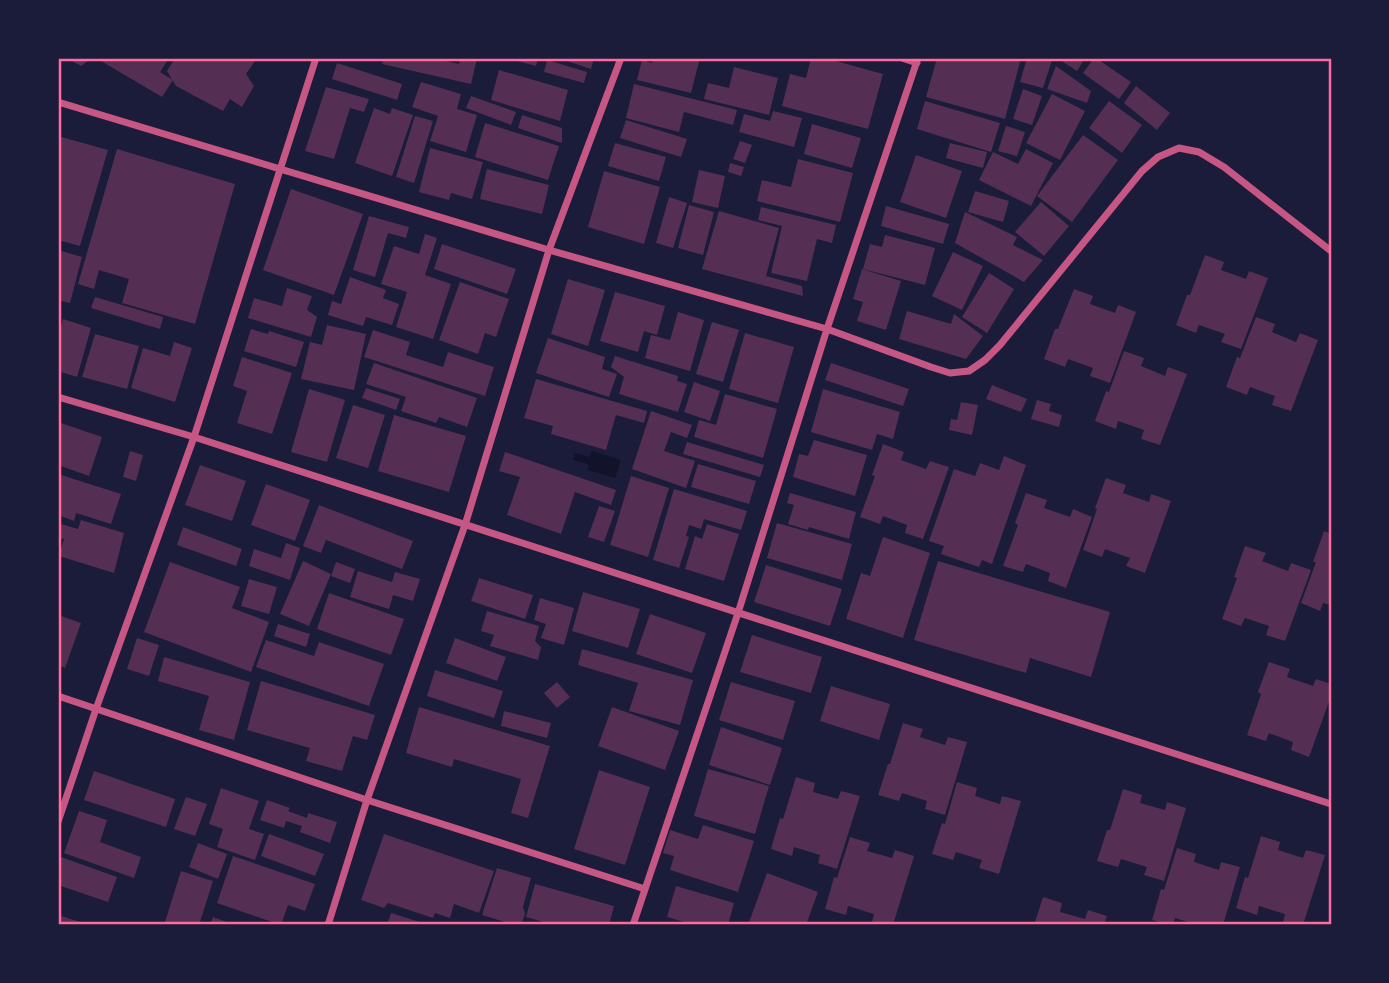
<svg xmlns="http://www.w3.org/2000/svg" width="1389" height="983" font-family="Roboto,sans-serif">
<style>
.water{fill:#12122b}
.building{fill:#542f53}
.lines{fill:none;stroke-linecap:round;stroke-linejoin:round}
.minor{stroke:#c65784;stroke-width:7}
.neatline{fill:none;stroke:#ff6b9d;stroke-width:2.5}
</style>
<rect width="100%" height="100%" fill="#1b1b3a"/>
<!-- water -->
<path class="water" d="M 592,451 L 621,460 L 615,478 L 588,470 L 588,464 L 573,460 L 575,453 L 589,457 Z"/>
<!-- building -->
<path class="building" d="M 67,58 L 92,58 L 81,66 Z
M 96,58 L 169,58 L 160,72 L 173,80 L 162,97 Z
M 175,58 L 257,58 L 246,74 L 254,86 L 242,107 L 230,99 L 223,111 L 176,86 L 167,71 Z
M 384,58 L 437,58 L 437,59 L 459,64 L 460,58 L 477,58 L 471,84 L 382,64 Z
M 506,58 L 538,58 L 536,66 Z
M 558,58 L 594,58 L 591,69 Z
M 653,58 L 700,58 L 691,93 L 637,80 L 642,60 L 652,63 Z
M 811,58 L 825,58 L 883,74 L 868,129 L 782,106 L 790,74 L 806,78 Z
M 937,58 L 1021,58 L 1005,119 L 926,97 Z
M 1027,58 L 1043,58 L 1052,60 L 1043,88 L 1020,82 Z
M 1057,58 L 1085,58 L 1077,71 Z
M 1094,58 L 1096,58 L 1131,82 L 1119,99 L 1083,73 Z
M 547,60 L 587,72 L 584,83 L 544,72 Z
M 337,63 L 402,84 L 397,100 L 332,79 Z
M 1056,66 L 1091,91 L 1087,103 L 1047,89 Z
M 734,67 L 778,78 L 769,115 L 704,99 L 708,83 L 729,88 Z
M 499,70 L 568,90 L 560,121 L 491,100 Z
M 421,82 L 461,94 L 457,109 L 477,115 L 466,152 L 430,141 L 438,116 L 412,107 Z
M 634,84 L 737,110 L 733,125 L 684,112 L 679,132 L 626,118 Z
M 1136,86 L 1170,113 L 1157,130 L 1124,103 Z
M 326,87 L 369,99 L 364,112 L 350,108 L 334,159 L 305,151 Z
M 1023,89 L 1042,96 L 1032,125 L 1013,119 Z
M 1052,94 L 1085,111 L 1060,160 L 1026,143 Z
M 471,96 L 516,112 L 511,125 L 466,108 Z
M 925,101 L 1000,123 L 991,152 L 917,129 Z
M 1109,101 L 1142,125 L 1122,153 L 1089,128 Z
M 374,108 L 390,114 L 392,108 L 413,115 L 392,176 L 355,163 Z
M 773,111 L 802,118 L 794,147 L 739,132 L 744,114 L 770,121 Z
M 522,115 L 562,128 L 562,143 L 518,128 Z
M 415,116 L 433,121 L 414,183 L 396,177 Z
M 626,120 L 687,139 L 681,157 L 620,138 Z
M 485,123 L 559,146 L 548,180 L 475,157 Z
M 812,124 L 861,138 L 852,168 L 804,154 Z
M 1006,126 L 1025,132 L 1017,156 L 998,151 Z
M 1083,135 L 1118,160 L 1072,222 L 1037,196 Z
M 58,136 L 108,150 L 80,246 L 58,240 Z
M 740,141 L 752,145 L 745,163 L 733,159 Z
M 615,143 L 666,157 L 659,181 L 608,166 Z
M 950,143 L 987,152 L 983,168 L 946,158 Z
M 430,148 L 483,162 L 472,199 L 451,193 L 449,200 L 419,192 Z
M 117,149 L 235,184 L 195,324 L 122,303 L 129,279 L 99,270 L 94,289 L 78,284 Z
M 1026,149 L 1053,163 L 1031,206 L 979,180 L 993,152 L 1018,164 Z
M 916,155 L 962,171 L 946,218 L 900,202 Z
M 798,159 L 853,173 L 840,222 L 757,201 L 762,180 L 791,187 Z
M 730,163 L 744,167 L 741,176 L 728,172 Z
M 487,169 L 549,185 L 542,214 L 480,199 Z
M 699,170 L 725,176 L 718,208 L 692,202 Z
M 604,171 L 660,187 L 644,244 L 588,227 Z
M 291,189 L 363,214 L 334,295 L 263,270 Z
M 975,191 L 1009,201 L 1003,222 L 968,212 Z
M 669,197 L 687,203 L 673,248 L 656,243 Z
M 1041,202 L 1069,226 L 1044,256 L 1015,232 Z
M 689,205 L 714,212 L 703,255 L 678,248 Z
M 886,206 L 949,224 L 943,244 L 881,226 Z
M 761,207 L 836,225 L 832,243 L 817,239 L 807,281 L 771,273 L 782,226 L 758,220 Z
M 719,211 L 779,228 L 766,276 L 802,286 L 803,296 L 702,269 Z
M 965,212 L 1017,237 L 1013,245 L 1043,260 L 1024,282 L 955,243 Z
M 369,216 L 409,227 L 406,238 L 388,233 L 375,277 L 353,270 Z
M 425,234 L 437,238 L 425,275 L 451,284 L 433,339 L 396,327 L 407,292 L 381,284 L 394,246 L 419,254 Z
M 885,235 L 935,248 L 925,285 L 863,269 L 870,244 L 882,247 Z
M 442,244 L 516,269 L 507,294 L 434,269 Z
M 58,250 L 82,257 L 70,303 L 58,300 Z
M 953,252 L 983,266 L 962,310 L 932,296 Z
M 1205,255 L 1224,262 L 1221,270 L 1246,279 L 1249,271 L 1268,278 L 1241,349 L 1221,342 L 1225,334 L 1199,325 L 1196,333 L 1176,325 L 1187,295 L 1190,295 Z
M 862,269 L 901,281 L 886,330 L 857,321 L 863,302 L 853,299 Z
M 989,273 L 1014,289 L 987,333 L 962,317 Z
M 350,277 L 386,290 L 383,298 L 399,304 L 392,325 L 366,317 L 363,326 L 328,315 L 332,301 L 341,304 Z
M 568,279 L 605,290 L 588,346 L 551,334 Z
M 460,282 L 509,299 L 496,337 L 485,333 L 478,354 L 439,340 Z
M 287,288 L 312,296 L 307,310 L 317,317 L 311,337 L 248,318 L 254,298 L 282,306 Z
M 1074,289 L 1093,296 L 1090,304 L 1115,313 L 1118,305 L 1136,312 L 1110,383 L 1090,376 L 1093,368 L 1068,359 L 1065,367 L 1044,359 L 1055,329 L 1058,329 Z
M 615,292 L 665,306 L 657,335 L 644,331 L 638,352 L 600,341 Z
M 95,297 L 163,317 L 160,329 L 91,308 Z
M 907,311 L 951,324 L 954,314 L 983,336 L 966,359 L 899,339 Z
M 678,312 L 704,320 L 690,371 L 645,358 L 651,335 L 670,340 Z
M 1256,317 L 1275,324 L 1272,332 L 1296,342 L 1300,333 L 1318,340 L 1291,411 L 1272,405 L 1275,396 L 1250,387 L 1247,395 L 1226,387 L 1237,357 L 1240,358 Z
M 63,319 L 91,328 L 77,377 L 58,371 L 58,339 Z
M 712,322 L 739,330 L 723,382 L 696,374 Z
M 327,325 L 366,334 L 354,390 L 301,379 L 310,342 L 322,345 Z
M 251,329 L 268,334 L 269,331 L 304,342 L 296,367 L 244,351 Z
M 373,330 L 410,342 L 406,355 L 443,367 L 448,352 L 494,367 L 485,396 L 364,357 Z
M 745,333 L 794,347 L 778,403 L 729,389 Z
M 95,334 L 139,346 L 127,389 L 82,377 Z
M 548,338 L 605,357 L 602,369 L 617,374 L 609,397 L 536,373 Z
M 174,342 L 192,348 L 175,402 L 131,388 L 143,348 L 170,356 Z
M 1124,351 L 1144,358 L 1141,366 L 1165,376 L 1168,367 L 1187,374 L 1160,445 L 1141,439 L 1144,430 L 1118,421 L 1116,429 L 1095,421 L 1106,391 L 1109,392 Z
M 615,356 L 678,376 L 677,381 L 687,384 L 678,412 L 619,394 L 624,377 L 611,367 Z
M 242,357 L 292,373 L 272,434 L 237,423 L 247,391 L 233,386 Z
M 374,363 L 477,398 L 467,427 L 439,417 L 436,423 L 401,411 L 406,397 L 366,384 Z
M 831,363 L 909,389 L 903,406 L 825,380 Z
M 536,379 L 647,411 L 644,423 L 616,415 L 606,450 L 551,434 L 553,426 L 524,418 Z
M 694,382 L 720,391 L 710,421 L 684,412 Z
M 992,385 L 1027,399 L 1021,412 L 986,399 Z
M 366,388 L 400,399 L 396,410 L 362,398 Z
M 309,389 L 345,400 L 327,462 L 291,452 Z
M 823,389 L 900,412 L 893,439 L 877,434 L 872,450 L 811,432 Z
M 725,394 L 777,409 L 763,458 L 694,437 L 699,420 L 716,425 Z
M 1037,400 L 1051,404 L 1049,411 L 1062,415 L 1059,427 L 1031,419 Z
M 961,402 L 978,405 L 972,435 L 949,430 L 951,419 L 957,420 Z
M 353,405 L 385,415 L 368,468 L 336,458 Z
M 651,411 L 692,425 L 687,438 L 671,432 L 664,451 L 695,461 L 686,488 L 632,469 Z
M 394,415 L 466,436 L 449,492 L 378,471 Z
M 58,422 L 102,437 L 89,476 L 58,465 Z
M 814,440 L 867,455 L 855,496 L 793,477 L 799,454 L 808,456 Z
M 687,442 L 764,465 L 760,477 L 683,454 Z
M 883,444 L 904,452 L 901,460 L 926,469 L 930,461 L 949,467 L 923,539 L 905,533 L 907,525 L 883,516 L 880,524 L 860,517 L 875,476 L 872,475 Z
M 130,451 L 143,455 L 136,481 L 123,477 Z
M 505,452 L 616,490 L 611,505 L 575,492 L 561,534 L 507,515 L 520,477 L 499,471 Z
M 1004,456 L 1026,465 L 992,564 L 982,560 L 979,567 L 941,554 L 944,546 L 929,541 L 954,469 L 975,476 L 980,463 L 999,470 Z
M 698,464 L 756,481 L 749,504 L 691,487 Z
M 200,465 L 246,481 L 232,521 L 185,505 Z
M 58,474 L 121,494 L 111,524 L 76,513 L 74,521 L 58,515 Z
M 631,476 L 669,488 L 648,557 L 610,545 Z
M 1106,478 L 1126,485 L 1123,493 L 1149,502 L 1151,494 L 1171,501 L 1145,573 L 1126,566 L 1130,558 L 1105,549 L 1102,557 L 1083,550 L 1097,509 L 1095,508 Z
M 266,484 L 310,500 L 295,541 L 251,525 Z
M 674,489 L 747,511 L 741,530 L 704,519 L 701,529 L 689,525 L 686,536 L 689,537 L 679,568 L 653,560 Z
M 790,493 L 856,512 L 849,539 L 809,527 L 808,530 L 788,524 L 794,505 L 787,503 Z
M 1026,493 L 1047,500 L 1044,508 L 1070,517 L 1073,509 L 1092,517 L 1066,588 L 1048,581 L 1050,573 L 1026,564 L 1023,572 L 1003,566 L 1018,525 L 1015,523 Z
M 319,505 L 413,541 L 402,569 L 326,540 L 321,553 L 303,546 Z
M 599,506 L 615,511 L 604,542 L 588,537 Z
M 81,520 L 124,533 L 114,573 L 59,556 L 64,539 L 58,538 L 58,523 L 78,529 Z
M 777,523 L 852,544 L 842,580 L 767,558 Z
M 707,524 L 739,534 L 724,581 L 685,569 L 695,536 L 702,539 Z
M 183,527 L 242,549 L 236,566 L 177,545 Z
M 1324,531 L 1331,534 L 1331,605 L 1323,603 L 1320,611 L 1301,603 L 1316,562 L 1313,562 Z
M 883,537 L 930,553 L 903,638 L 846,619 L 861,573 L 870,576 Z
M 286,543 L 300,548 L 290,580 L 249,566 L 254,549 L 281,558 Z
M 1245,546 L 1266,553 L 1262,561 L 1288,571 L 1291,563 L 1311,570 L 1285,641 L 1266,635 L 1269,626 L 1245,618 L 1241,626 L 1222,619 L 1237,578 L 1234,577 Z
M 303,561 L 331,574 L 309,626 L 280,614 Z
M 938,561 L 1110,612 L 1091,677 L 1030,658 L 1026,673 L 914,640 Z
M 170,562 L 240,587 L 232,608 L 269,622 L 251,672 L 144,632 Z
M 336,562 L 355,569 L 350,583 L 331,576 Z
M 766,565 L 842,589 L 830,626 L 754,602 Z
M 358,571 L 392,582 L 395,572 L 420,579 L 413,601 L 393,595 L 389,609 L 350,597 Z
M 479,578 L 533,595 L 525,619 L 471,601 Z
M 249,579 L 277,587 L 269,614 L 241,606 Z
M 583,592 L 640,609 L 628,648 L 572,631 Z
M 329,593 L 404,619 L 391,655 L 317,629 Z
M 540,598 L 574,608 L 564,645 L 541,638 L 546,624 L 534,620 Z
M 487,611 L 539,626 L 535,641 L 541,647 L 538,660 L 490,646 L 494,635 L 481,631 Z
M 650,614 L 706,633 L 692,673 L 636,654 Z
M 58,615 L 81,623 L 65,668 L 58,665 Z
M 278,624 L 310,634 L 306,647 L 274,636 Z
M 752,635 L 822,657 L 811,693 L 740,672 Z
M 137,638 L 159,645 L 149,676 L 127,669 Z
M 455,638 L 506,657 L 497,681 L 446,663 Z
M 266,640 L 314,656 L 319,642 L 384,664 L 369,706 L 256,667 Z
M 582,649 L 693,680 L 680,725 L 629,711 L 638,683 L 578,665 Z
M 164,657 L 250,682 L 234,740 L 199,730 L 209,696 L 158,681 Z
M 1269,662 L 1290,669 L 1287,677 L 1313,686 L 1316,679 L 1331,684 L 1331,696 L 1309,757 L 1291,750 L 1293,742 L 1269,733 L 1266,741 L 1247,735 L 1261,694 L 1258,692 Z
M 435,670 L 503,691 L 494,718 L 427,696 Z
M 261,681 L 375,715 L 367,740 L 353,736 L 342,771 L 306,761 L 310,748 L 247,730 Z
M 557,682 L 570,697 L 557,708 L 544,693 Z
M 731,682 L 795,701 L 783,740 L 719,720 Z
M 831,686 L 890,704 L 879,740 L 820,721 Z
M 419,707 L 550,746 L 528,818 L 511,813 L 521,779 L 454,759 L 452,767 L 406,753 Z
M 612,707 L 679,731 L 665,770 L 598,746 Z
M 504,711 L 551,723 L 547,738 L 501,726 Z
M 903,723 L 923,729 L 920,737 L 945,745 L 948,737 L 967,742 L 945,815 L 925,809 L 927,801 L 902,793 L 899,801 L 878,795 L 888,764 L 890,764 Z
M 721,727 L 782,748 L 770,785 L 709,765 Z
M 708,769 L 769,786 L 755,834 L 694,816 Z
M 599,770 L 650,787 L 625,865 L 574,849 Z
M 94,771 L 175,799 L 166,827 L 84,800 Z
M 796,777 L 815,783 L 813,792 L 838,799 L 841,791 L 860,796 L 837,869 L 818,863 L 820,855 L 794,847 L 792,856 L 771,849 L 780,818 L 783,819 Z
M 957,782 L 977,788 L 975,796 L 1000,804 L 1002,796 L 1021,801 L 999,874 L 979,868 L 982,860 L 956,852 L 953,860 L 932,854 L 942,823 L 945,824 Z
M 221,788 L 259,801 L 249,829 L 264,834 L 255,860 L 217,847 L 223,829 L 209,824 Z
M 1123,789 L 1142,795 L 1140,803 L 1165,810 L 1167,802 L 1186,808 L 1164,881 L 1144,875 L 1147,867 L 1121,859 L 1118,867 L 1097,861 L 1107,830 L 1110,830 Z
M 186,797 L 207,804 L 195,836 L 174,829 Z
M 267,800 L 290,808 L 288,811 L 307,818 L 308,813 L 337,822 L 330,843 L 300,832 L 302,826 L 286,821 L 284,828 L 260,820 Z
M 79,811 L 107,820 L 100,842 L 141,857 L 134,878 L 64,853 Z
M 703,825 L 754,841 L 738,892 L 670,870 L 674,856 L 663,853 L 670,830 L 698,839 Z
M 269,834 L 324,854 L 315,876 L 261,856 Z
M 384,834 L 494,871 L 479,913 L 454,904 L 450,918 L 435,913 L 433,918 L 388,903 L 384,908 L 361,900 Z
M 1261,836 L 1280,842 L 1278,850 L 1303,858 L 1306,850 L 1325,855 L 1303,925 L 1293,925 L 1283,922 L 1285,914 L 1259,906 L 1257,915 L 1236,908 L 1245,877 L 1248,878 Z
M 850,837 L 870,843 L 867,851 L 892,858 L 895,850 L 914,856 L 893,925 L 881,925 L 872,922 L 874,914 L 848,906 L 846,915 L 825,909 L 834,877 L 837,878 Z
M 198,843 L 227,854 L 218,879 L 189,867 Z
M 1177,848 L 1196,854 L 1194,862 L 1219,870 L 1221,862 L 1240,867 L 1223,925 L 1198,925 L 1175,918 L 1173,925 L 1169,925 L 1152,920 L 1161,889 L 1164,890 Z
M 233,856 L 315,884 L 305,911 L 288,905 L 281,925 L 217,903 Z
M 61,857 L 117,877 L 108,902 L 58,885 L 58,865 Z
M 497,868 L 531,878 L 523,907 L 525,914 L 521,925 L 515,925 L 482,915 Z
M 181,871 L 213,881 L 199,925 L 164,925 Z
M 767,873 L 818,892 L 806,925 L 748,925 Z
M 535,884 L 614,906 L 609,925 L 554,925 L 526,917 Z
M 676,886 L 734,903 L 728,925 L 694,925 L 667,917 Z
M 1043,897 L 1062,903 L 1060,912 L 1085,919 L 1088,910 L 1107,916 L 1104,925 L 1034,925 Z
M 391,913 L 429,925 L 387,925 Z
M 58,915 L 80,922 L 79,925 L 58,925 Z
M 213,917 L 235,925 L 210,925 Z"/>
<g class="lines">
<!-- minor -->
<path class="minor" d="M 902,58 L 917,63
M 58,102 L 549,250 L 827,329 L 931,367 L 950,373 L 969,371 L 985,360 L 1000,345 L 1142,171 L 1158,157 L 1179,148 L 1199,152 L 1224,167 L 1331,251
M 58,397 L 194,437 L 1331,804
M 58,696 L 367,800 L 645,889
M 58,822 L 96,709 L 194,437 L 316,58
M 328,925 L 367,800 L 465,525 L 549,250 L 621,58
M 633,925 L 738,613 L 827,329 L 918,58"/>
</g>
<!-- border -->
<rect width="1389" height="983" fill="none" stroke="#1b1b3a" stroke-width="119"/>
<rect x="60" y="60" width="1270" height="863" class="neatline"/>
</svg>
